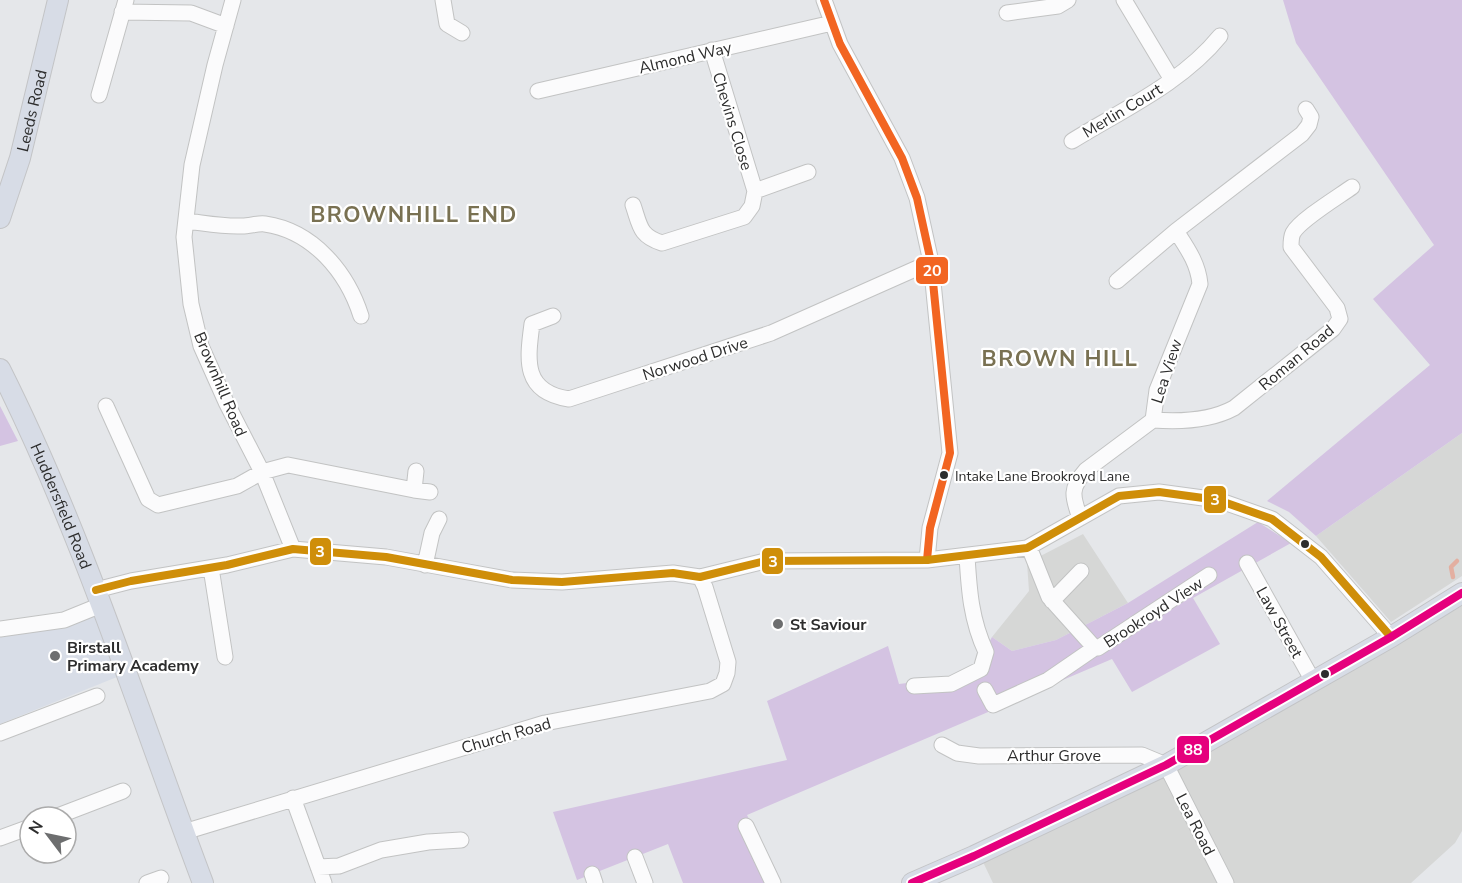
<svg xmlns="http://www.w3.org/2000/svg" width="1462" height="883" font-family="'Nunito Sans',sans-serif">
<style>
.industrial{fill:#d6d7d6}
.education{fill:#d8dde7}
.green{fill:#d4c3e2}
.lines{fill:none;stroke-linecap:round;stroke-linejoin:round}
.stream{stroke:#e3afa1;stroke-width:4.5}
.minor-casing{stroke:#c2c3c3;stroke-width:17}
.major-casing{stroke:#c3c4c6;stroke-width:22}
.minor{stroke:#fbfbfc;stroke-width:15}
.major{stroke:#d7dce6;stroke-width:20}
.bus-1-casing{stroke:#fff;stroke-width:12}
.bus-2-casing{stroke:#fff;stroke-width:12}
.bus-3-casing{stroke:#fff;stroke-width:12}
.bus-1{stroke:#f26522;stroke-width:8}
.bus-2{stroke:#cf8e09;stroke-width:8}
.bus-3{stroke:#e5007d;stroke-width:8}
.bus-dot{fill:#2d2d2d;stroke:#fff;stroke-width:2}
.poi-dot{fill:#6d6e6f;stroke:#fff;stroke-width:2}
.labels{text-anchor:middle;stroke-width:4.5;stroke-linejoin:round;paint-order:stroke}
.bus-label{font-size:14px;fill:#2d2d2d;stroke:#fff;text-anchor:start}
.street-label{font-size:16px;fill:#2d2d2d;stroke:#fff}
.poi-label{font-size:16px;font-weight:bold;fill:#2d2d2d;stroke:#fff;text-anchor:start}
.district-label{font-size:22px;font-weight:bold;letter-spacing:1.5px;fill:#797152;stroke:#fff}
.line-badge{stroke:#fff;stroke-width:2}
.badge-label{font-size:16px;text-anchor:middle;font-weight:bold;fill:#fff}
</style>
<rect width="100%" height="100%" fill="#e5e7ea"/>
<!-- industrial -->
<path class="industrial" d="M 1462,433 L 1462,576 L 1391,622 L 1316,536 Z
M 1083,534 L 1128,603 L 1056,640 L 1012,651 L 992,637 L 1029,591 L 1027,563 Z
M 1462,606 L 1462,831 L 1455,843 L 1411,883 L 993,883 L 983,862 L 1154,782 Z"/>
<!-- education -->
<path class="education" d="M 94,615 L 117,677 L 0,724 L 0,635 L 66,628 Z"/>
<!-- green -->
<path class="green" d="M 1283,0 L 1462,0 L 1462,433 L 1316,536 L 1289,512 L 1267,501 L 1430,365 L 1373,299 L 1434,245 L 1296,43 Z
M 0,406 L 18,441 L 0,446 Z
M 1258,522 L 1291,543 L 1193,598 L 1220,644 L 1132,692 L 1112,659 L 747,815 L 779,883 L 683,883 L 668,844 L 577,880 L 553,812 L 787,760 L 767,701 L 888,646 L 899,684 L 948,678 L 977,664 L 992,637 L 1012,651 L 1056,640 L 1128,603 Z"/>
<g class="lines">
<!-- stream -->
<path class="stream" d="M 1453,577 L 1451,567 L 1457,561"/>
<!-- minor casing -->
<g class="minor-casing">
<path id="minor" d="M 233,0 L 215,65 L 192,165 L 184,237 L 191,304 L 201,346 L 226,402 L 262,472 L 293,549
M 443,0 L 447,24 L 462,33
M 824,0 L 840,44 L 902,158 L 917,198 L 931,262 L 950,453 L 930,528 L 927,560
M 1124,0 L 1172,80
M 122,12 L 191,13 L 226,26
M 1007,13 L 1058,6 L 1068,0
M 538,91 L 832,23
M 99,95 L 126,0
M 1072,141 C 1122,110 1182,83 1220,36
M 755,191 L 808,172
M 633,205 C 640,225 639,236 662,243 L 744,217 L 752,206 L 755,191 L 712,50
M 186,221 C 204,223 224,227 242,226 C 250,226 258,223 265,224 C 313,231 347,272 361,316
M 1117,281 L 1176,231 L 1302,134 L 1309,125 L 1311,117 L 1306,109
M 553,316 L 532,324 C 527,361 523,392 569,399 L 771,333 L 931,262
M 106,406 L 148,499 L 158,505 L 237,486 L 262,472 L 288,465 L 414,490 L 416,471
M 1153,420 C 1180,422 1210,421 1234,408 L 1333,329 L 1340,319 L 1337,308 L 1291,247 C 1291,242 1291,237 1293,233 C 1300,220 1338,197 1352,187
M 414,490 L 430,492
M 1080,518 C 1072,496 1070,488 1086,470 L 1153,420 L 1157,390 L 1200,284 C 1198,263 1187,248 1176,231
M 1029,547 L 1049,597 L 1093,646 L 1098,648 L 1209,575
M 1247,563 L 1313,681
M 425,565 L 432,533 L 439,519
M 211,568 L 225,657
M 96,590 L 131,581 L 227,565 L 293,549 L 386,557 L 512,580 L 562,582 L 673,573 L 700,577 L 765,561 L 927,560 L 1027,548 L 1119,496 L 1159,492 L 1218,500 L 1272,519 L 1321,557 L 1391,637
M 1052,601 L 1081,571
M 0,629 L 64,620 L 101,605
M 914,686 L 951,684 L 981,669 L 986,652 C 971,620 969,590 967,556
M 985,690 L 993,705 L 1048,680 L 1096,647
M 0,733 L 97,696
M 942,745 L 957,753 L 979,756 L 1142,755 L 1166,765 L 1226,883
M 293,798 L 324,883
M 55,817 L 123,791
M 746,826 L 773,883
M 184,832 L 545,723 L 710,691 L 723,684 L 727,673 L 728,662 L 705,587 L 700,577
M 0,838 L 30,827
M 635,857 L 645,883
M 318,867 L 339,866 L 381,850 L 428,842 L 461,840
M 592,874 L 595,883
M 147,883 L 161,878"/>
</g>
<!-- major casing -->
<g class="major-casing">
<g id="major">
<path id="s1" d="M 0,218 L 20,158 L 58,0"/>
<path id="s2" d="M 0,369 C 83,534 138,711 203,883"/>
<path d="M 912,883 L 974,856 L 1166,765 L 1391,637 L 1462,593"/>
</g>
</g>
<!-- minor -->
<use href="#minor" class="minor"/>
<!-- major -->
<use href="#major" class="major"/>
<!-- bus-1 casing -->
<g class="bus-1-casing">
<path id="bus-1" d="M 824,0 L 840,44 L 902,158 L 917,198 L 931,262 L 950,453 L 930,528 L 927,560"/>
</g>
<!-- bus-2 casing -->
<g class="bus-2-casing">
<path id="bus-2" d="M 96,590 L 131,581 L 227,565 L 293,549 L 386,557 L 512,580 L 562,582 L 673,573 L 700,577 L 765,561 L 927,560 L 1027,548 L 1119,496 L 1159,492 L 1218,500 L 1272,519 L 1321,557 L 1391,637"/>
</g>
<!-- bus-3 casing -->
<g class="bus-3-casing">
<path id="bus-3" d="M 912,883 L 974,856 L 1166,765 L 1391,637 L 1462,593"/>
</g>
<!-- bus-1 -->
<use href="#bus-1" class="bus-1"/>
<!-- bus-2 -->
<use href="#bus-2" class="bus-2"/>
<!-- bus-3 -->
<use href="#bus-3" class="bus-3"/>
</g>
<!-- markers -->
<g class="bus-dot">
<circle cx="944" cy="475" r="5"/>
<circle cx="1305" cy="544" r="5"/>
<circle cx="1325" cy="674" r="5"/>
</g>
<g class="poi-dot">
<circle cx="778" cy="624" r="6"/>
<circle cx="55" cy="656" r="6"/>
</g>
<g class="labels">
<!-- bus labels -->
<g class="bus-label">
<text x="955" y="481">Intake Lane Brookroyd Lane</text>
</g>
<!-- street labels -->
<g class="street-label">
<text transform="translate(685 57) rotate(-13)" y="6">Almond Way</text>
<text dy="6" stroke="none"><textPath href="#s1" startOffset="112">Leeds Road</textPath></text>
<text transform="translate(1122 110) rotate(-31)" y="6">Merlin Court</text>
<text transform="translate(733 121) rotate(73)" y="6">Chevins Close</text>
<text transform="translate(1296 357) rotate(-40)" y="6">Roman Road</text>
<text transform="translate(695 358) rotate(-18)" y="6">Norwood Drive</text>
<text transform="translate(1166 371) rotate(-72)" y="6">Lea View</text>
<text transform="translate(221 384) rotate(67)" y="6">Brownhill Road</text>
<text dy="6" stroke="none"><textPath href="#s2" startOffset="150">Huddersfield Road</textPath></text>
<text transform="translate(1153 612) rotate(-33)" y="6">Brookroyd View</text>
<text transform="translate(1280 622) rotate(61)" y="6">Law Street</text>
<text transform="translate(506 735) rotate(-16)" y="6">Church Road</text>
<text x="1054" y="761">Arthur Grove</text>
<text transform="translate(1196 824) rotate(63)" y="6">Lea Road</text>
</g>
<!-- poi labels -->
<g class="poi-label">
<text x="790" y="630">St Saviour</text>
<text x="67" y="653">Birstall<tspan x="67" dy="18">Primary Academy</tspan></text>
</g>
<!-- district labels -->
<g class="district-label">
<text x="414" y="222">BROWNHILL END</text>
<text x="1060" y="366">BROWN HILL</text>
</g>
</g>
<g class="line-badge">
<rect x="915" y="256" width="34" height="29" rx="6" fill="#f26522"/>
<rect x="1203" y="485" width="24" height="29" rx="6" fill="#cf8e09"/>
<rect x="309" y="537" width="23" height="29" rx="6" fill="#cf8e09"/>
<rect x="761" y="547" width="23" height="28" rx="6" fill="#cf8e09"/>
<rect x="1176" y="735" width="34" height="29" rx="6" fill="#e5007d"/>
</g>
<g class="badge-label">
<text x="932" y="276">20</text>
<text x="1215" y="505">3</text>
<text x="320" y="557">3</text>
<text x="773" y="567">3</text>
<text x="1193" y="755">88</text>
</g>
<!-- north arrow -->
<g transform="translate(48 835) rotate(302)"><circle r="28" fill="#ffffff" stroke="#ababab" stroke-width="1.5"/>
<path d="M0-4.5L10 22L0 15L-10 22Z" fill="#6d6e6f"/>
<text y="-9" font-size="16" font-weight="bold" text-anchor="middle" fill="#2d2d2d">N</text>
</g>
</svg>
